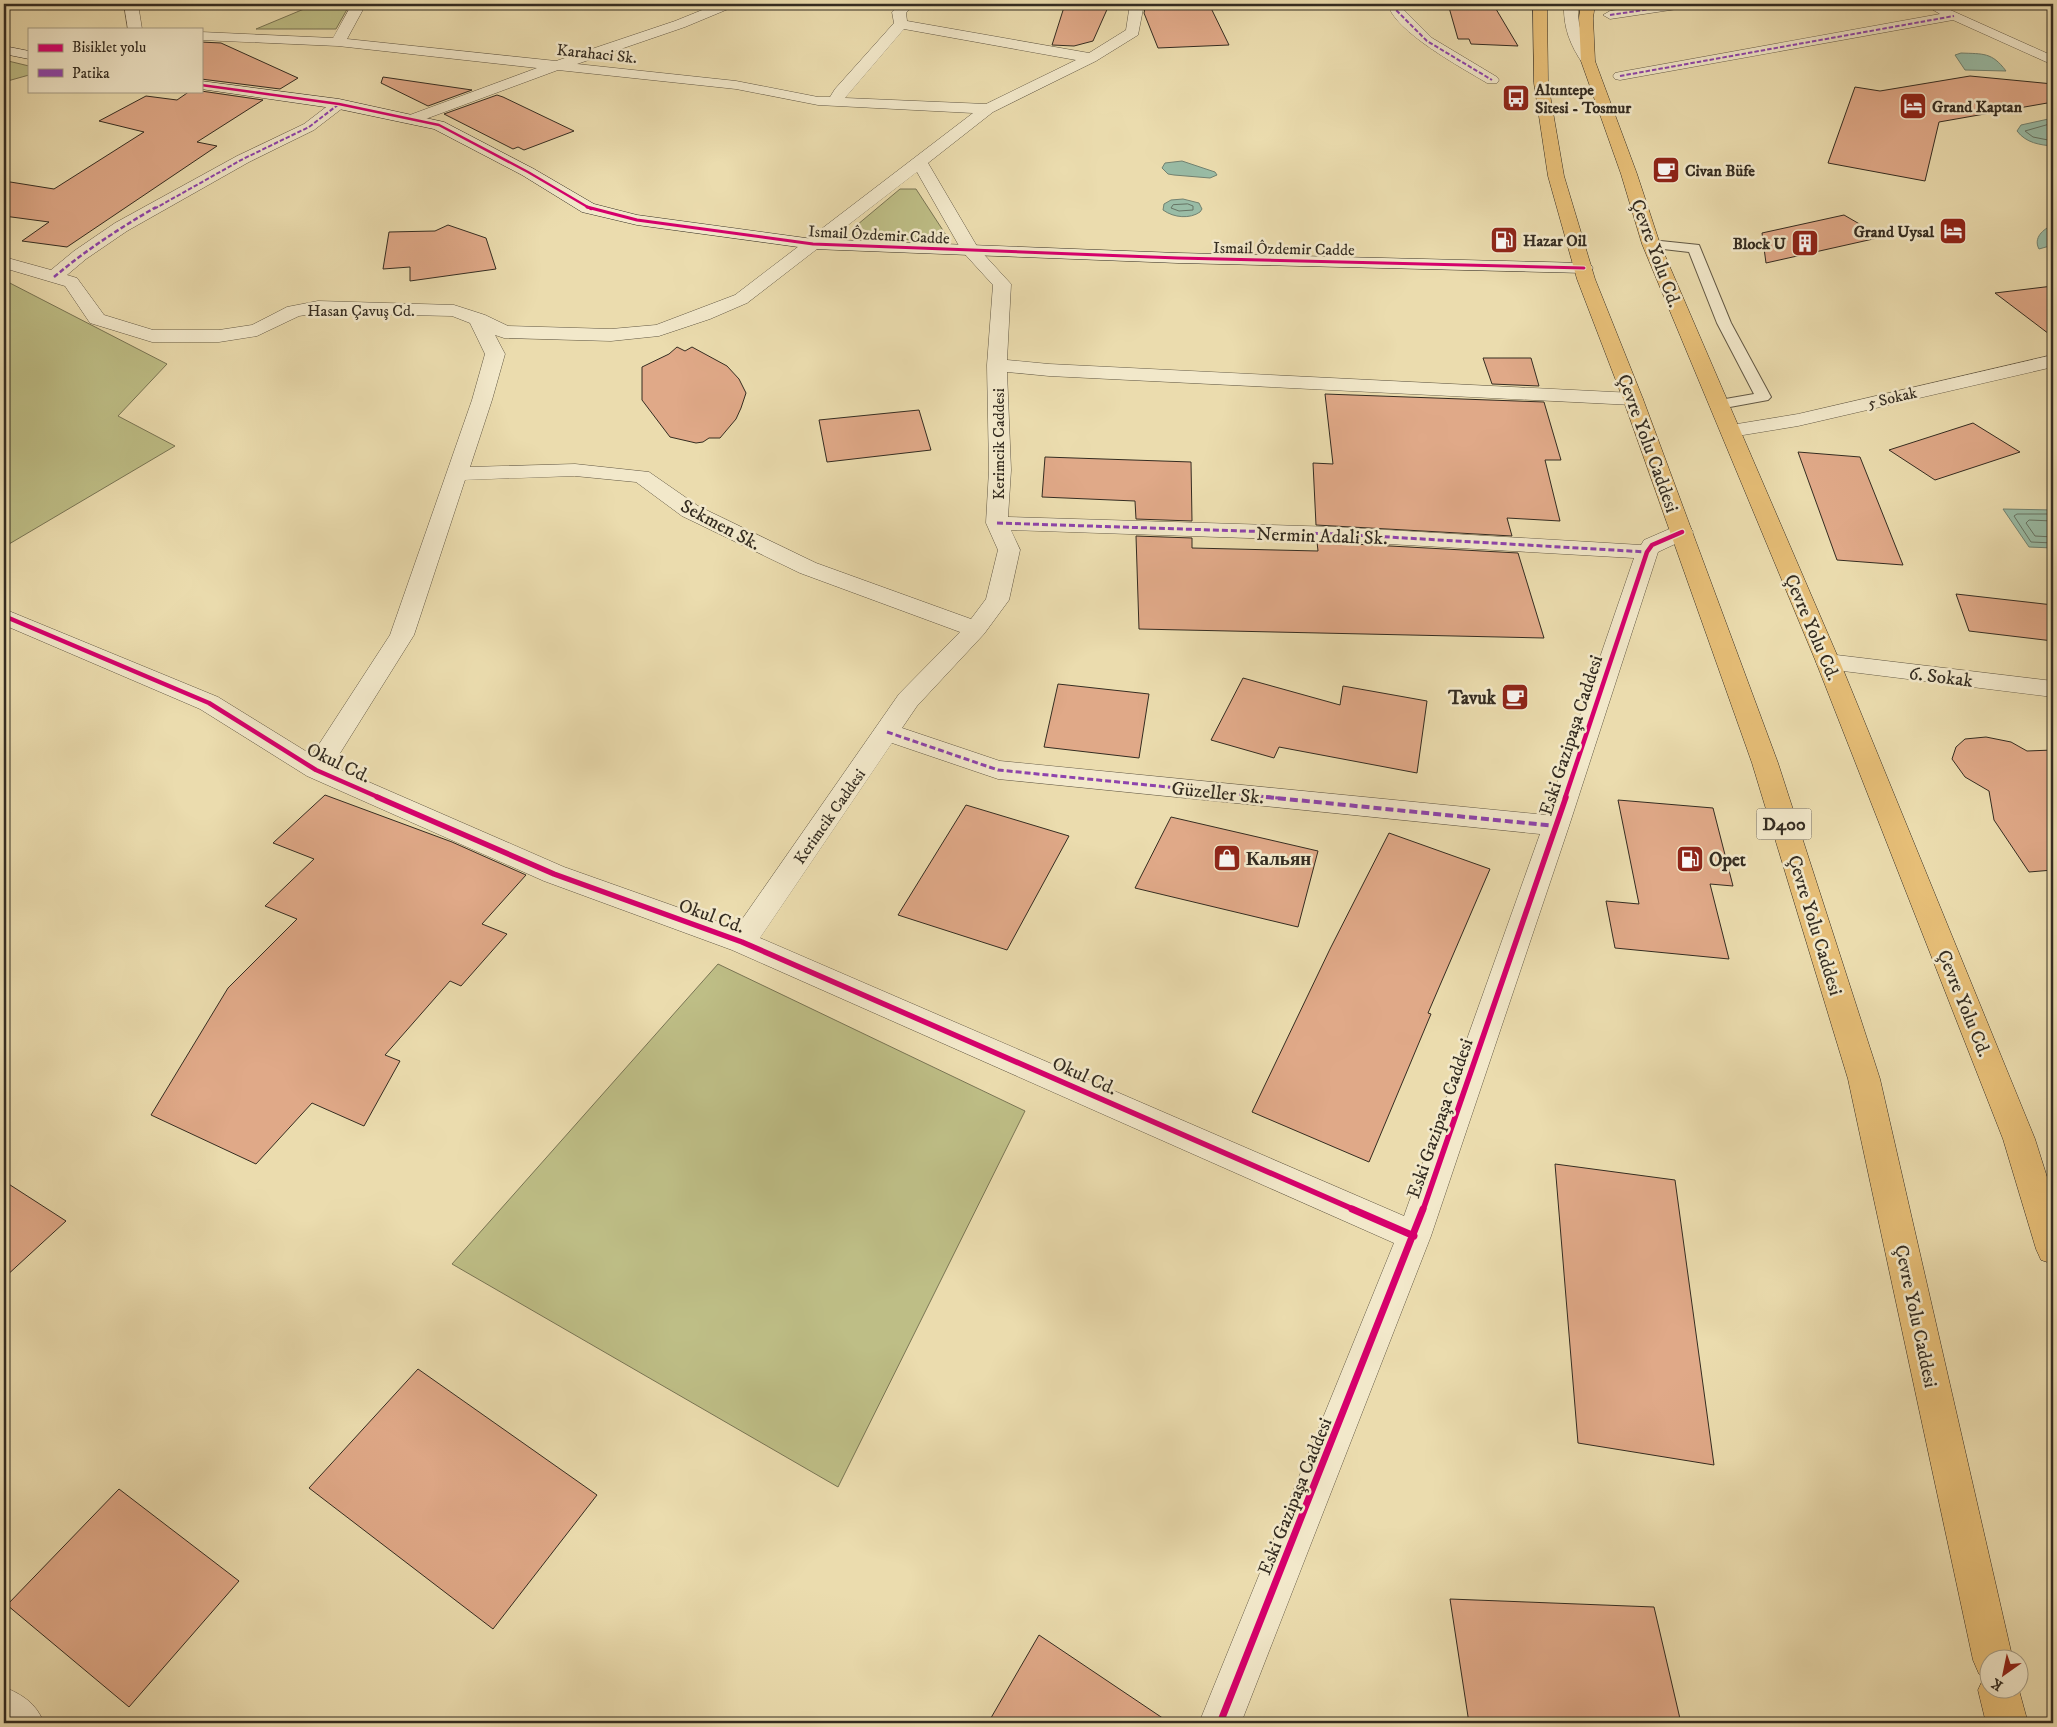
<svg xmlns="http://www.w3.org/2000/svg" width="2057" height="1727" font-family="'IM FELL DW Pica',serif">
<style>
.green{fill:#bebe86;stroke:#797554}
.water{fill:#99bca6;stroke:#718271}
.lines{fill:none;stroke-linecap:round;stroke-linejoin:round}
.shore{stroke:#667464;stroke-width:1}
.building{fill:#e0a988;stroke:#342c21}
.lane-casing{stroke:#625844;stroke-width:2}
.street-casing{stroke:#625844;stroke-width:1}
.secondary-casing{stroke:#342c21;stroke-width:1}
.highway-casing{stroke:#342c21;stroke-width:1}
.lane{fill:#f2e8ca;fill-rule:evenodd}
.street{fill:#f2e8ca;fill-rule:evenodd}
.secondary{fill:#f2e8ca;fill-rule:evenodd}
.highway{fill:#e6be77;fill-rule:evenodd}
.quiet-far3{stroke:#8e44ad;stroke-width:2;stroke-dasharray:4.5 2;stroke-linecap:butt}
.quiet-far2{stroke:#8e44ad;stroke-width:2.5;stroke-dasharray:5 2.5;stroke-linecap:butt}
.quiet-far1{stroke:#8e44ad;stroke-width:3;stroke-dasharray:6 3;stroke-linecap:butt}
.quiet{stroke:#8e44ad;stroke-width:4;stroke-dasharray:8 4;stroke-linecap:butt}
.cycleway-far4-casing{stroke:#f2e8ca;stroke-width:4.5}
.cycleway-far3-casing{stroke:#f2e8ca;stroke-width:5}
.cycleway-far2-casing{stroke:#f2e8ca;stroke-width:7}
.cycleway-far1-casing{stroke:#f2e8ca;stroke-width:9}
.cycleway-casing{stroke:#f2e8ca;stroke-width:10}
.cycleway-far4{stroke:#d6006c;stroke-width:2.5}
.cycleway-far3{stroke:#d6006c;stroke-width:3}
.cycleway-far2{stroke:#d6006c;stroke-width:4.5}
.cycleway-far1{stroke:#d6006c;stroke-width:5.5}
.cycleway{stroke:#d6006c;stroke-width:7}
.labels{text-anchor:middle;stroke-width:5;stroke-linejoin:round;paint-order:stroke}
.far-street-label{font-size:16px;fill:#342c21;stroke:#f2e8ca}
.far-poi-label{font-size:16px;font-weight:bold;fill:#342c21;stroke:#f2e8ca;text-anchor:start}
.shield{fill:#f2e8ca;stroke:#6d6454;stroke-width:1}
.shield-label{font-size:18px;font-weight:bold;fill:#342c21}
.street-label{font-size:19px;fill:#342c21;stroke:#f2e8ca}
.poi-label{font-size:19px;font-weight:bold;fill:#342c21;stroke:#f2e8ca;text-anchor:start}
</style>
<rect width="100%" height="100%" fill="#ebdcae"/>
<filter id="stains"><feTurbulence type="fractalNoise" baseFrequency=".004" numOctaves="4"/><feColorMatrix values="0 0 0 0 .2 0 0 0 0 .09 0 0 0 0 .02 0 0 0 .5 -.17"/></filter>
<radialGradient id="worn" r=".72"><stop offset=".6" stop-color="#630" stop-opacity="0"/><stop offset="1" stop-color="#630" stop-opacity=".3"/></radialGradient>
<!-- green -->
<path class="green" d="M 316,4 L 350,4 L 336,29 L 256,29 Z
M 4,60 L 29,66 L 29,75 L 4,82 Z
M 900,189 L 916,189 L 946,235 L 934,241 L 854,237 L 851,230 Z
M 4,280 L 167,364 L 118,416 L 175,446 L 4,547 Z
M 718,964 L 1025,1111 L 838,1487 L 452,1264 Z"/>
<!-- water -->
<path class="water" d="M 1961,53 C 1983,54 1992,52 2006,71 L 1965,70 L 1955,55 Z
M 2053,118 L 2053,146 C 2040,145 2026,143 2017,131 L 2021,125 Z
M 1182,161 L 1215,172 L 1217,175 L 1210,178 L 1174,175 L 1168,174 L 1162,168 L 1165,163 Z
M 1183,199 L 1199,203 L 1202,209 L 1200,212 C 1190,219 1174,218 1163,210 L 1164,204 L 1171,200 Z
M 2053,225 L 2053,245 L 2039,249 C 2033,238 2043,229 2053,225 Z
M 2003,509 L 2053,510 L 2053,548 L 2029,547 Z"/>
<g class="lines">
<!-- shore -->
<path class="shore" d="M 2053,123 L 2025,131 L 2033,137 L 2053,141
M 1188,204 L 1193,206 L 1193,210 L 1179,211 L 1171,208 L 1173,205 Z
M 2053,514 L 2017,514 L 2014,516 L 2031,542 L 2053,543
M 2053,521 L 2029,520 L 2026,523 L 2035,536 L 2053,537"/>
</g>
<!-- building -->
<path class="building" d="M 1065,4 L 1109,5 L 1093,41 L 1074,46 L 1052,45 Z
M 1146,4 L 1209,4 L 1229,45 L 1158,48 L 1144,13 Z
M 1448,4 L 1493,4 L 1518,46 L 1471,44 L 1469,39 L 1458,39 Z
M 201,42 L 221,43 L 298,78 L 280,89 L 201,79 Z
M 1970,76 L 2053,84 L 2053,102 L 1939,122 L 1925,181 L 1828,163 L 1855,87 L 1880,91 Z
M 383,77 L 472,90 L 428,106 L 381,83 Z
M 190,91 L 201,91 L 263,100 L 197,142 L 217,146 L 67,247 L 22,241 L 49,222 L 4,216 L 4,181 L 54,189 L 144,132 L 99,121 L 146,96 L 177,100 Z
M 497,95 L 503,97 L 574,131 L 524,150 L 518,147 L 513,149 L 444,114 Z
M 1844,215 L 1882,237 L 1766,263 L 1762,233 Z
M 448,225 L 486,238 L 496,269 L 410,281 L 410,267 L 383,269 L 389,232 L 435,231 Z
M 2053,286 L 2053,337 L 1995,293 Z
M 677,347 L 685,351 L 692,347 L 727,366 L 739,379 L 746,393 L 741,408 L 736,419 L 720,438 L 709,438 L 703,442 L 696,443 L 670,437 L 642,400 L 642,367 L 669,354 Z
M 1483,358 L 1531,358 L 1539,386 L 1492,384 Z
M 1325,394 L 1544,402 L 1561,460 L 1545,460 L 1560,521 L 1507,518 L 1512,536 L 1316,525 L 1313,463 L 1333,464 Z
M 919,410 L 931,450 L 827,462 L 819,420 Z
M 1973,423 L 2020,452 L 1935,480 L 1889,450 Z
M 1798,452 L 1860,457 L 1903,565 L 1837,560 Z
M 1045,457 L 1191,462 L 1192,521 L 1136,519 L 1135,501 L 1042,497 Z
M 1136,536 L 1192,538 L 1192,548 L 1318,551 L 1317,542 L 1518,553 L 1544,638 L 1139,629 Z
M 1956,594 L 2053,605 L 2053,641 L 1969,631 Z
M 1243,678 L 1340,705 L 1343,686 L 1427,701 L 1417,773 L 1279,747 L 1274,758 L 1211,740 Z
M 1058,684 L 1149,694 L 1139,758 L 1044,747 Z
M 1986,737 L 2011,742 L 2027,751 L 2053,750 L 2053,870 L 2029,872 L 1994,820 L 1989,791 L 1965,777 L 1952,759 L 1956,747 L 1965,739 Z
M 325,795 L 452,842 L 526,875 L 482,924 L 507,934 L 461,986 L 450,981 L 385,1055 L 400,1061 L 364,1126 L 312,1103 L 256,1164 L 151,1115 L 228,988 L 297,919 L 265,906 L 314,859 L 273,843 Z
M 1618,800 L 1713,808 L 1733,886 L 1710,884 L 1729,959 L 1615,948 L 1606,901 L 1639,904 Z
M 966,805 L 1069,836 L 1007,950 L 898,915 Z
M 1171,817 L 1318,851 L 1298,927 L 1135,888 Z
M 1389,833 L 1490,869 L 1428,1013 L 1431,1014 L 1369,1162 L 1252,1112 L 1330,949 Z
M 1555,1164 L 1675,1180 L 1714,1465 L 1578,1443 Z
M 4,1181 L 66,1221 L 4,1278 Z
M 418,1369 L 597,1495 L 493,1629 L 309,1488 Z
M 119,1489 L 239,1581 L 129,1707 L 7,1605 Z
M 1450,1599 L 1654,1607 L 1681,1723 L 1469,1723 Z
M 1039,1635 L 1170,1723 L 988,1723 Z"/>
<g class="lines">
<!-- lane casing -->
<g class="lane-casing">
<path id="lane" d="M 1651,240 L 1699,245 L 1731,323 L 1771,397 L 1768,400 L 1719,409 L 1714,407 L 1711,404 L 1714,401 L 1754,394 L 1717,323 L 1689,252 L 1646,247 L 1644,244 Z"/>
</g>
<!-- street casing -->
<g class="street-casing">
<path id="street" d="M 124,4 L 138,4 L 142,29 L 128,29 Z
M 352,4 L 366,4 L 347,39 L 556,61 L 675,21 L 717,4 L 735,4 L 733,7 L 685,27 L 577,64 L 736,81 L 818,97 L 830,97 L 835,89 L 894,23 L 892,12 L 900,4 L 914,4 L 906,13 L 907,21 L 1089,53 L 1126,30 L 1130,4 L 1144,4 L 1138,35 L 1096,61 L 993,112 L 928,163 L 978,248 L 1011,284 L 1007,360 L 1049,364 L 1633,393 L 1640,395 L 1643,399 L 1640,403 L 1633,405 L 1049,376 L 1007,372 L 1011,470 L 1008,517 L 1336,527 L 1641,545 L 1644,540 L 1674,527 L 1682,525 L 1690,527 L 1693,532 L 1690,537 L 1658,552 L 1569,826 L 1431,1236 L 1241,1723 L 1199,1723 L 1394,1243 L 732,950 L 544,881 L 307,776 L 200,709 L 4,625 L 4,609 L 218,697 L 312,755 L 390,635 L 472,400 L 485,354 L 470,323 L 452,316 L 318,313 L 299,316 L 257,336 L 219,342 L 152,342 L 90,323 L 65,286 L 4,268 L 4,257 L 51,270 L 74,251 L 115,223 L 237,156 L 304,124 L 334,101 L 344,101 L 347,104 L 344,107 L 314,130 L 249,162 L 127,231 L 86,259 L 67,275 L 77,278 L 104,315 L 153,330 L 219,330 L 252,325 L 287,307 L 318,301 L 454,305 L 485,315 L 508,326 L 611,329 L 656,325 L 735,295 L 973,113 L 818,105 L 736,89 L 558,70 L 412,124 L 407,122 L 404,119 L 407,116 L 537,68 L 338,46 L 201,40 L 201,32 L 333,38 ZM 904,29 L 1076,60 L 986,104 L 845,98 ZM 917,172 L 962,251 L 993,285 L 987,365 L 989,470 L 986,523 L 998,550 L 986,599 L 971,619 L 816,563 L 698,506 L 649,472 L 575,464 L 470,467 L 492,400 L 505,354 L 495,335 L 504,338 L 611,341 L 659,336 L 710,319 L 747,303 ZM 575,476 L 636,482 L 682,516 L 800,573 L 960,632 L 899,694 L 736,928 L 564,867 L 332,766 L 414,635 L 465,480 ZM 1011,530 L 1336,541 L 1634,558 L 1546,815 L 1000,761 L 902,728 L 917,706 L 984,634 L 1009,600 L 1020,550 ZM 892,743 L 998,779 L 1540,834 L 1404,1216 L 760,938 Z
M 1388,4 L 1402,4 L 1403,9 L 1432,38 L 1497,77 L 1499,80 L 1497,83 L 1487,83 C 1464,69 1393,31 1388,4 Z
M 1564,4 L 1578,4 C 1577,26 1583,43 1595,61 L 1593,64 L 1583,64 C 1570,45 1563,27 1564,4 Z
M 1659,4 L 1691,4 L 1684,8 L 1610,19 L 1603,15 L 1610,11 Z
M 1937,4 L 2053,56 L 2053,65 L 1953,20 L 1620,80 L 1615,79 L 1613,76 L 1615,73 L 1620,72 L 1940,14 L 1930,8 Z
M 2053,355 L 2053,367 L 1798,426 L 1731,437 L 1724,435 L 1721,431 L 1724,427 L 1731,425 L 1798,414 Z
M 1828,654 L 2053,681 L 2053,697 L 1819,668 L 1816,662 L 1819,656 Z
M 4,1687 C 23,1695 36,1703 44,1723 L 4,1723 Z"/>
</g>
<!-- secondary casing -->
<g class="secondary-casing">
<path id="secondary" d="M 4,46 L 29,51 L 29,59 L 4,54 Z
M 201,81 L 339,99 L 444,122 L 534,169 L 594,204 L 637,215 L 813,239 L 1178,253 L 1584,263 L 1590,264 L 1593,268 L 1590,272 L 1584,273 L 1178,263 L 813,249 L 637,225 L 582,212 L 522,175 L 434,129 L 339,109 L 201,89 Z"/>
</g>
<!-- highway casing -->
<g class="highway-casing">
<path id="highway" d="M 1533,4 L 1547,4 L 1548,83 L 1564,176 L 1595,279 L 1643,399 L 1778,763 L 1880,1079 L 2013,1660 L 1990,1660 L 1990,1690 L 2019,1690 L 2028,1723 L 1986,1723 L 1978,1690 L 1984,1677 L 1979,1674 L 1973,1660 L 1848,1079 L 1752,763 L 1623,399 L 1577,279 L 1548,176 L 1534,83 Z
M 1581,4 L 1595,4 L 1593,18 L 1595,61 L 1637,174 L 1660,244 L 1840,662 L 2035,1139 L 2053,1196 L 2053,1264 L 2041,1260 L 2036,1249 L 2003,1139 L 1816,662 L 1642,244 L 1621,174 L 1581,61 L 1579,18 Z"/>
</g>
<!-- lane -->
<use href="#lane" class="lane"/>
<!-- street -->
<use href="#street" class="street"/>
<!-- secondary -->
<use href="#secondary" class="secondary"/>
<!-- highway -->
<use href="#highway" class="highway"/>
<!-- quiet-far3 -->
<path class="quiet-far3" d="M 1395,4 L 1396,10 L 1427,41 L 1492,80
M 1610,15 L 1684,4
M 1620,76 L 1954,16
M 154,209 L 243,159 L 309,127 L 339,104"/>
<!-- quiet-far2 -->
<path class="quiet-far2" d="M 54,277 C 86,250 120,228 156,207"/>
<!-- quiet-far1 -->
<path class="quiet-far1" d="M 997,523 L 1336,534 L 1647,552
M 887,732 L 998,770 L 1278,798"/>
<!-- quiet -->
<path class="quiet" d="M 1266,797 L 1556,826"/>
<!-- cycleway-far4 casing -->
<g class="cycleway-far4-casing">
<path id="cycleway-far4" d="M 201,85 L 339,104 L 439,125 L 528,172 L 591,209"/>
</g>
<!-- cycleway-far3 casing -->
<g class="cycleway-far3-casing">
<path id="cycleway-far3" d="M 587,207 L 637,220 L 813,244 L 1178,258 L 1584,268"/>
</g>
<!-- cycleway-far2 casing -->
<g class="cycleway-far2-casing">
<path id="cycleway-far2" d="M 4,616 L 209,703 L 316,770 L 380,798
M 1565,798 L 1647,552 L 1652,545 L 1682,532"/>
</g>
<!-- cycleway-far1 casing -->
<g class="cycleway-far1-casing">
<path id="cycleway-far1" d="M 377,797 L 554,874 L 742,942 L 1355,1210
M 1423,1210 L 1566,797"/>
</g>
<!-- cycleway casing -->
<g class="cycleway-casing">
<path id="cycleway" d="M 1352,1209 L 1414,1236
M 1220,1723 L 1423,1209"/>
</g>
<!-- cycleway-far4 -->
<use href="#cycleway-far4" class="cycleway-far4"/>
<!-- cycleway-far3 -->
<use href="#cycleway-far3" class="cycleway-far3"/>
<!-- cycleway-far2 -->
<use href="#cycleway-far2" class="cycleway-far2"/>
<!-- cycleway-far1 -->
<use href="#cycleway-far1" class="cycleway-far1"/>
<!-- cycleway -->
<use href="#cycleway" class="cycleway"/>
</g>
<!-- icons -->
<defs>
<g id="bus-square" transform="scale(1.4375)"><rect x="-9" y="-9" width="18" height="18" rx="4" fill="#8f2418" stroke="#f2e8ca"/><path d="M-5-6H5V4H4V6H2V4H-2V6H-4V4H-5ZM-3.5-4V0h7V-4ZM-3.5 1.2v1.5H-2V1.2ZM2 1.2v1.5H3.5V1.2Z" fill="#fff"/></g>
<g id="hotel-square" transform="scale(1.4375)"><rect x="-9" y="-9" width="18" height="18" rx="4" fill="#8f2418" stroke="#f2e8ca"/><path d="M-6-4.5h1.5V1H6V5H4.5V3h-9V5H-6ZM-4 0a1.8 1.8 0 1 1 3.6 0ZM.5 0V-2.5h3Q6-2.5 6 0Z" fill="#fff"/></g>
<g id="cafe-square" transform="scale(1.4375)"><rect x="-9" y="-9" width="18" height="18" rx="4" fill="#8f2418" stroke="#f2e8ca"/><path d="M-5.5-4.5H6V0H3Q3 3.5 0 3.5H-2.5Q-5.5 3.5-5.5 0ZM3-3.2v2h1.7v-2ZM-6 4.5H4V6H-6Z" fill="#fff"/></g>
<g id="fuel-square" transform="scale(1.4375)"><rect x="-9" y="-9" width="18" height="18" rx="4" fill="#8f2418" stroke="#f2e8ca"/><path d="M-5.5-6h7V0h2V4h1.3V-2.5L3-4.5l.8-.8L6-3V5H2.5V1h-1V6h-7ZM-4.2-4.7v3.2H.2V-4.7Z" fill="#fff"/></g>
<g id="building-square" transform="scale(1.4375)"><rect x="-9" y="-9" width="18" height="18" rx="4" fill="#8f2418" stroke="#f2e8ca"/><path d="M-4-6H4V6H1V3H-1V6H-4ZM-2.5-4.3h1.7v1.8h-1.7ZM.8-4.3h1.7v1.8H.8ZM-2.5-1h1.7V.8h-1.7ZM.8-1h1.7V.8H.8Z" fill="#fff"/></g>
<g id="shop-square" transform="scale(1.4375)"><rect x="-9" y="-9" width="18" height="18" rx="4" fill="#8f2418" stroke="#f2e8ca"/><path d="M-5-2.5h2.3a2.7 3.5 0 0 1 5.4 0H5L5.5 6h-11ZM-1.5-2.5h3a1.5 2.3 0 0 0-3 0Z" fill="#fff"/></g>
</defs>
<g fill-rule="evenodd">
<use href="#bus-square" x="1516" y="98"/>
<use href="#hotel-square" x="1913" y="106"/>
<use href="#cafe-square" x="1666" y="170"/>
<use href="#hotel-square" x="1953" y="231"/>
<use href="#fuel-square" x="1504" y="240"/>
<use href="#building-square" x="1805" y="243"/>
<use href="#cafe-square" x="1515" y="697"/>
<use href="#shop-square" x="1227" y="858"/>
<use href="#fuel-square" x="1690" y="859"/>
</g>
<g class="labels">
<!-- far-street labels -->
<g class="far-street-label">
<text transform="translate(597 53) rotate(6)" y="6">Karahaci Sk.</text>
<text transform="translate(879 234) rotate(3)" y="6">Ismail Ôzdemir Cadde</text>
<text transform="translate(1284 248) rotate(1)" y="6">Ismail Ôzdemir Cadde</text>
<text x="361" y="316">Hasan Çavuş Cd.</text>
<text transform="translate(1892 397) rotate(-13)" y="6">5 Sokak</text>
<text transform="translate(998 444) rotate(-90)" y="6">Kerimcik Caddesi</text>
<text transform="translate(829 816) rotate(-55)" y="6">Kerimcik Caddesi</text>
</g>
<!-- far-poi labels -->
<g class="far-poi-label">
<text x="1535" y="95">Altıntepe<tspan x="1535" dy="18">Sitesi - Tosmur</tspan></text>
<text x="1932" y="112">Grand Kaptan</text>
<text x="1685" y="176">Civan Büfe</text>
<text x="1934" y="237" text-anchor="end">Grand Uysal</text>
<text x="1523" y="246">Hazar Oil</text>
<text x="1786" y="249" text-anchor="end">Block U</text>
</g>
<!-- shield labels -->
<rect class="shield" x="1756.5" y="808.5" width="55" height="31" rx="4"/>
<g class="shield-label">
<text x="1784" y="830">D400</text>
</g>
<!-- street labels -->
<g class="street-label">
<text transform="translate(1657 253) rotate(70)" y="7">Çevre Yolu Cd.</text>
<text transform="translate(1649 443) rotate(70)" y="7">Çevre Yolu Caddesi</text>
<text transform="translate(721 524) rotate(28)" y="7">Sekmen Sk.</text>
<text transform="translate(1322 535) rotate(2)" y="7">Nermin Adali Sk.</text>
<text transform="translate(1813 627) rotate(67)" y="7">Çevre Yolu Cd.</text>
<text transform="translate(1941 676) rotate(7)" y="7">6. Sokak</text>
<text transform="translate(1570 735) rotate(-72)" y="7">Eski Gazipaşa Caddesi</text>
<text transform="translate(339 762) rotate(26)" y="7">Okul Cd.</text>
<text transform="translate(1218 792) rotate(6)" y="7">Güzeller Sk.</text>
<text transform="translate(712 915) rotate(20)" y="7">Okul Cd.</text>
<text transform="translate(1816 925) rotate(73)" y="7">Çevre Yolu Caddesi</text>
<text transform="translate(1965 1003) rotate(68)" y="7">Çevre Yolu Cd.</text>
<text transform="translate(1085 1075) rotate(24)" y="7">Okul Cd.</text>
<text transform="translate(1439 1118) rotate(-71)" y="7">Eski Gazipaşa Caddesi</text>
<text transform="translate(1917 1316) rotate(78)" y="7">Çevre Yolu Caddesi</text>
<text transform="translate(1294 1496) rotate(-68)" y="7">Eski Gazipaşa Caddesi</text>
</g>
<!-- poi labels -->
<g class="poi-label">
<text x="1496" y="704" text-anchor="end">Tavuk</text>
<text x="1246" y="865">Кальян</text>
<text x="1709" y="866">Opet</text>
</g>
</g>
<!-- margin -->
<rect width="2057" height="1727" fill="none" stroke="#ebdcae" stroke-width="20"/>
<rect x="5" y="5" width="2047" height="1717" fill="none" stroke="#342c21" stroke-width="2.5"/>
<rect x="10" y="10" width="2037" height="1707" fill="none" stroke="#342c21"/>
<!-- legend -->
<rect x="28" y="28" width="175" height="65" fill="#f2e8ca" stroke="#a69d86"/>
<rect x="38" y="44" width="25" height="8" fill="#d6006c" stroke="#a69d86"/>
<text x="72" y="52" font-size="15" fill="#342c21">Bisiklet yolu</text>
<rect x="38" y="69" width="25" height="8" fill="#8e44ad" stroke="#a69d86"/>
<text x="72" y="78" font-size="15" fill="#342c21">Patika</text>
<!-- north arrow -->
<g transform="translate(2004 1674) rotate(213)"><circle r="24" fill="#f2e8ca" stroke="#a69d86"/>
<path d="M0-4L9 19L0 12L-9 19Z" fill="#8f2418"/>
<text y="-8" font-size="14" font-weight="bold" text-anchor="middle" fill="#342c21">K</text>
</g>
<rect width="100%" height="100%" filter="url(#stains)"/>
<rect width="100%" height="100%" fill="url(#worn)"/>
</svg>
